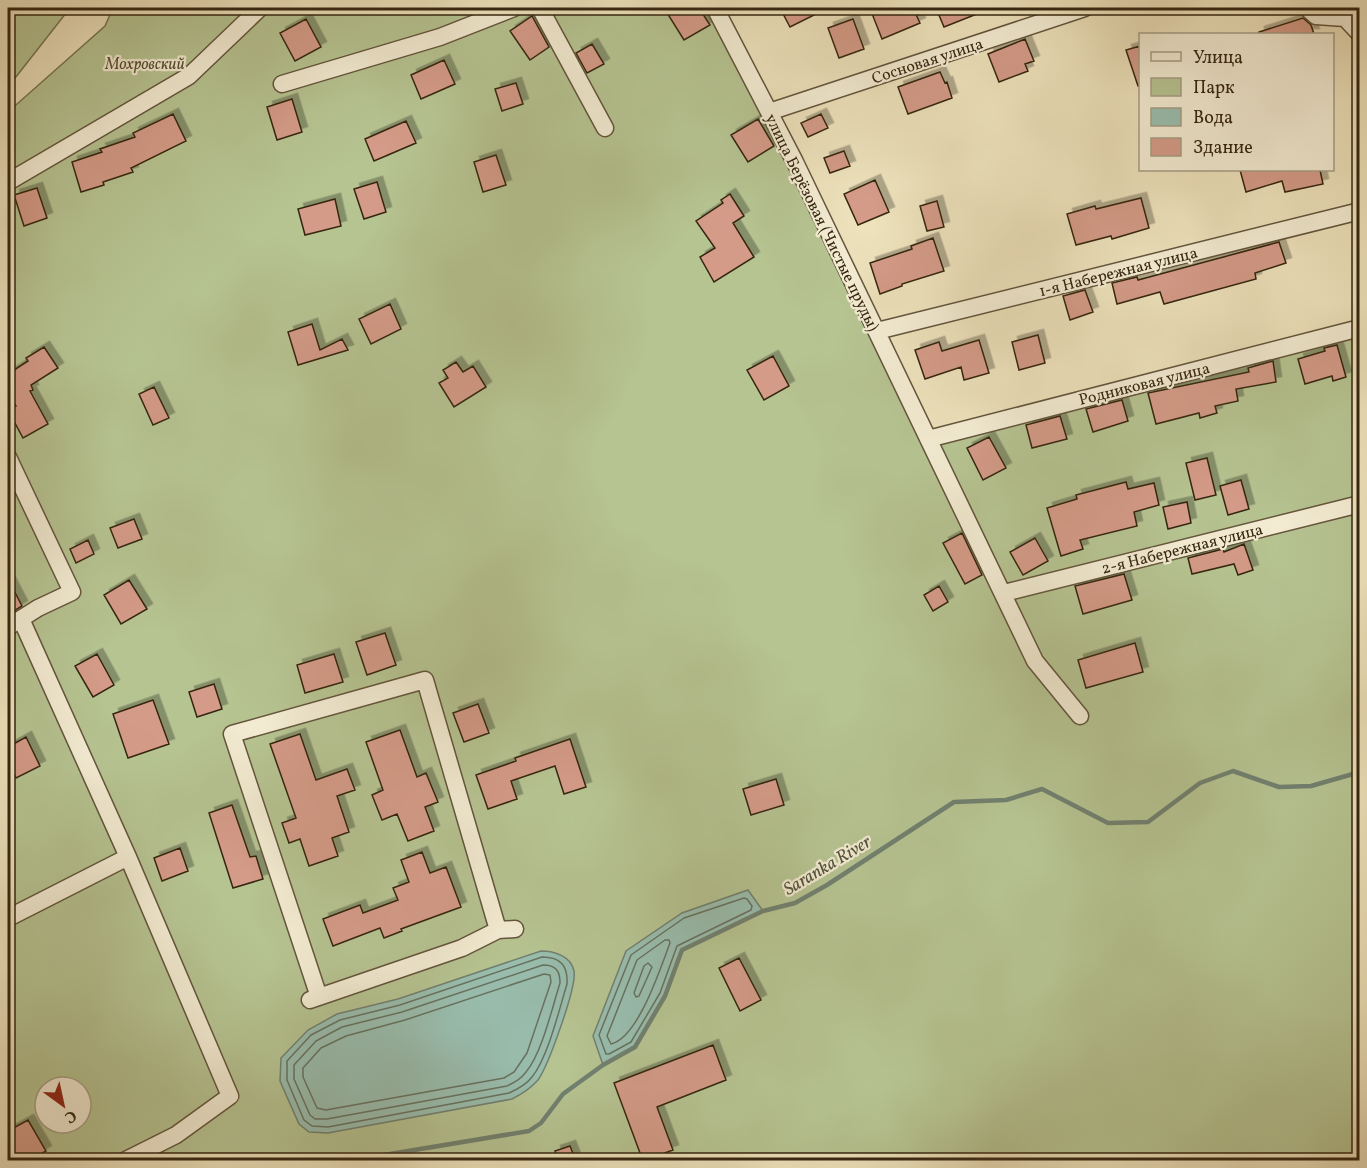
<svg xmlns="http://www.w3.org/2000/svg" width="1367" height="1168" font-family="Vollkorn,serif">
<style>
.green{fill:#b6c492;stroke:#767552;stroke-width:1.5;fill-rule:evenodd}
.water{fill:#99beaf;stroke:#718170;stroke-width:1.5}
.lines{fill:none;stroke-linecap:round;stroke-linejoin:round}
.shore{stroke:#677260;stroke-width:1.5}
.stream{stroke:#718170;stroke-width:4.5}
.building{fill:#d49b88;stroke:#352611;stroke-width:1.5;filter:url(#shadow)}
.minor-casing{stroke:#63553c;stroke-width:19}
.minor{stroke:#f3ecd3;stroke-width:16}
.labels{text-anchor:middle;stroke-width:4.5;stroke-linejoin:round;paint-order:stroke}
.street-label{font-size:16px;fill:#352611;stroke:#f3ecd3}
.park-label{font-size:16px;font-style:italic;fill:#554e31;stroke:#f3ecd3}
.water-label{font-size:18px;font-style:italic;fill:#535440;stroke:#f3ecd3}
</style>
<defs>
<filter id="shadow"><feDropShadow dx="5.5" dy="-5.5" stdDeviation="0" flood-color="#0004"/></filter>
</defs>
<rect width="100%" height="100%" fill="#ede2bc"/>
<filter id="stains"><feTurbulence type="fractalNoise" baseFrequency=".00333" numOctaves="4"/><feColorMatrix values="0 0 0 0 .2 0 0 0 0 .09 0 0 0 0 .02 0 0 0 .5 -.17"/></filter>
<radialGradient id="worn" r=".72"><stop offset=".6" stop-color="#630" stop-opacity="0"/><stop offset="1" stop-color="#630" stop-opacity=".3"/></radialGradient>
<!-- green -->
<path class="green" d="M 8,8 L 70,8 L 8,87 Z
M 113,8 L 715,8 L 928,439 L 1359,328 L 1359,1160 L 8,1160 L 8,112 L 105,26 ZM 45,1087 L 81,1087 L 81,1123 L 45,1123 Z"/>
<!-- water -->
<path class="water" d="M 748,890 L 763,911 L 682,950 L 665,996 L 635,1047 L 603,1065 L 593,1036 L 626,951 L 682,913 Z
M 541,951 C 554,951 571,956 574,971 C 577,987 548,1066 538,1080 C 530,1089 522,1094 512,1099 L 328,1133 L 309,1132 L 299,1124 L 280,1081 L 281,1058 L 308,1030 L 337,1014 L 398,999 Z"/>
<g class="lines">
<!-- shore -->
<path class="shore" d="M 744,898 L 747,899 L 752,906 L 751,910 L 677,946 L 660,993 L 631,1042 L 609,1054 L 606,1054 L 599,1035 L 631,955 L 684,918 Z
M 665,940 L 669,940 L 670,943 C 660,969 638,1038 611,1044 L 607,1036 L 637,960 Z
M 542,957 C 561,957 568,966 567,984 C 559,1010 548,1057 532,1077 C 526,1085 518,1089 509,1093 L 328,1127 L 312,1126 L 304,1120 L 287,1080 L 287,1061 L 311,1035 L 340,1020 L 400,1005 Z
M 648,963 L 652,967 L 639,996 L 636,997 L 634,993 L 644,966 Z
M 543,965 C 556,965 560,971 560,983 C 552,1008 542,1053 526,1072 C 521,1079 515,1082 507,1086 L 327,1119 L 315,1119 L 310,1115 L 294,1079 L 294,1065 L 316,1041 L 342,1027 L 402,1012 Z
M 544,974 L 550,975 L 551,982 L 527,1053 L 514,1072 L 504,1078 L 326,1110 L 317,1108 L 303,1077 L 303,1068 L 321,1048 L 346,1036 L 405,1020 Z"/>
<!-- stream -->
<path class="stream" d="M 370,1160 L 372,1157 L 529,1131 L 541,1123 L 563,1094 L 603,1065 L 635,1047 L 665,996 L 682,950 L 763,911 L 795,903 L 827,885 L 954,802 L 1006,800 L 1042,789 L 1108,823 L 1148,822 L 1200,783 L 1233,771 L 1279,787 L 1311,786 L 1360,772"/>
</g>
<!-- building -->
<path class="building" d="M 664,8 L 699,8 L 710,25 L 684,40 Z
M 780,8 L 828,8 L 790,27 Z
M 880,8 L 913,8 L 920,23 L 882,39 L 871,11 Z
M 936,8 L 992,8 L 944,27 Z
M 532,16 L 549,47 L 530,60 L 510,31 Z
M 1303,18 L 1311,25 L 1314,34 L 1259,34 L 1259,32 Z
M 306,19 L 321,47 L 295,61 L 280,33 Z
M 853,19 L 864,49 L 839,58 L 828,28 Z
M 1025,39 L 1034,61 L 1025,64 L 1028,71 L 999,82 L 988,54 Z
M 592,44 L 604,64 L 587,73 L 576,53 Z
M 1140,46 L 1140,86 L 1138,86 L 1126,50 Z
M 444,60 L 455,84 L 421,99 L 411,75 Z
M 940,72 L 945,83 L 947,82 L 952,98 L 908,114 L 898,87 Z
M 516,83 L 523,104 L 502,111 L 495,89 Z
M 292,99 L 302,132 L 277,140 L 267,107 Z
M 173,114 L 186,141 L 131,168 L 133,172 L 103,182 L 104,185 L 81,192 L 72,162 L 102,152 L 100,149 L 135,137 L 133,133 Z
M 821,114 L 828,128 L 808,137 L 801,123 Z
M 758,119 L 774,146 L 748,162 L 731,135 Z
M 406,121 L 416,143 L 374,161 L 365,139 Z
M 844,151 L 850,166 L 830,173 L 824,158 Z
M 496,155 L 506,185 L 483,192 L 474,162 Z
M 1240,170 L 1320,170 L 1323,184 L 1285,192 L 1282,181 L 1246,192 Z
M 875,180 L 889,212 L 858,225 L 844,194 Z
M 377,182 L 386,212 L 364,219 L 354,189 Z
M 37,188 L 47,218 L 24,226 L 14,195 Z
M 730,194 L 744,216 L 733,223 L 754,257 L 714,282 L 700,257 L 715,248 L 696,221 L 723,203 L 721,200 Z
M 1141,198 L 1149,228 L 1112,239 L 1111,236 L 1076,245 L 1067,214 L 1095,206 L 1096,209 Z
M 335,199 L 341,226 L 305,235 L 298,209 Z
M 937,201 L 944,227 L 927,231 L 920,206 Z
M 933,238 L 944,271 L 902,284 L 902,286 L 880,294 L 870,263 L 912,249 L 911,246 Z
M 1279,242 L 1286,263 L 1255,273 L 1256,279 L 1164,304 L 1160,292 L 1117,304 L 1112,283 L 1137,277 L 1138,280 Z
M 1085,290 L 1093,312 L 1070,320 L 1063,296 Z
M 390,304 L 401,329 L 371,344 L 359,319 Z
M 312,324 L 320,350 L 342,339 L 348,350 L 298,365 L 288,332 Z
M 1038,335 L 1045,363 L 1019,370 L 1012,342 Z
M 979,340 L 989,373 L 964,380 L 961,367 L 925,379 L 915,350 L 939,342 L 942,351 Z
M 1337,345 L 1346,377 L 1333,381 L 1332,376 L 1305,384 L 1298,359 L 1325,351 L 1324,348 Z
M 44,347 L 58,368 L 31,385 L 33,390 L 30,391 L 48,424 L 23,438 L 8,410 L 16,406 L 8,392 L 8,374 L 28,361 L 26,358 Z
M 773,356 L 789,386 L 764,400 L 747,370 Z
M 1273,361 L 1276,382 L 1236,389 L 1238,401 L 1215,406 L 1217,413 L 1200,418 L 1199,413 L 1156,424 L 1148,393 L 1249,372 L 1248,368 Z
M 456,362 L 463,372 L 473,366 L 486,387 L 454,407 L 439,383 L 448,378 L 443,370 Z
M 154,387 L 169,418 L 153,425 L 139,394 Z
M 1122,400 L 1128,421 L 1093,432 L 1086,409 Z
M 1060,416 L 1067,439 L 1032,448 L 1026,425 Z
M 989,437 L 1006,468 L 983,480 L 967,448 Z
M 1207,458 L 1216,495 L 1195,500 L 1186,463 Z
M 1241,480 L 1249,509 L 1228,515 L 1220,486 Z
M 1126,482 L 1128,489 L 1154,483 L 1159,505 L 1134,512 L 1137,526 L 1080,540 L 1083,549 L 1061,556 L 1047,508 L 1077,499 L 1076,495 Z
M 1187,502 L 1191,523 L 1168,529 L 1163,507 Z
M 134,519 L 142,539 L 118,548 L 110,528 Z
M 962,533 L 982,575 L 965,584 L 943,543 Z
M 1035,538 L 1048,561 L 1023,575 L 1010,552 Z
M 88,540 L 94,554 L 76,563 L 70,549 Z
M 1244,544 L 1253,570 L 1238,575 L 1234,564 L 1192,574 L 1188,558 L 1223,549 L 1224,552 Z
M 1124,574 L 1132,600 L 1083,614 L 1075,586 Z
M 8,579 L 22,606 L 8,615 Z
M 129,580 L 147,609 L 121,624 L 104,595 Z
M 939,586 L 948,602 L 933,611 L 924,595 Z
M 385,633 L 396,665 L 367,675 L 356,642 Z
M 1135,643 L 1143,672 L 1086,688 L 1078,660 Z
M 97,654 L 114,685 L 93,697 L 75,666 Z
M 334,654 L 343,682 L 305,693 L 297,665 Z
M 214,684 L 222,709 L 197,717 L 189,692 Z
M 153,700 L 169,744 L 128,758 L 113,714 Z
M 478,704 L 489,733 L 464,742 L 453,713 Z
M 400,730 L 417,777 L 426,773 L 438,802 L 425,807 L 434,831 L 408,841 L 397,814 L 382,820 L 372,795 L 383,790 L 366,742 Z
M 300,734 L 316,780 L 347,769 L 355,790 L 337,796 L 349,832 L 332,838 L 338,856 L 309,866 L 300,839 L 289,843 L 282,823 L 296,818 L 270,744 Z
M 26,737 L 40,766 L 16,778 L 8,761 L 8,747 Z
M 570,739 L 586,787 L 564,794 L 555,766 L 511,781 L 517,799 L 488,809 L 476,775 L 516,761 L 515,758 Z
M 776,779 L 784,805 L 751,815 L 743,789 Z
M 232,805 L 250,857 L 256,856 L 263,879 L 233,888 L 209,813 Z
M 180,848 L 188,871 L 162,881 L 154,858 Z
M 422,852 L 430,873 L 446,867 L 461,907 L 401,929 L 402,931 L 384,938 L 380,928 L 333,946 L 323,919 L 360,905 L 363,913 L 398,900 L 393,888 L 409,882 L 401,860 Z
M 739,958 L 761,1000 L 740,1011 L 719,968 Z
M 713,1045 L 726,1080 L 657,1107 L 673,1150 L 643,1161 L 614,1083 Z
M 28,1120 L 46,1151 L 29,1161 L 8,1161 L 8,1131 Z
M 570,1146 L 576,1161 L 558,1161 L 555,1151 Z"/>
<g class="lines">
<!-- minor casing -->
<g class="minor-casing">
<path id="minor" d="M 540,8 L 605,128
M 715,8 L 795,162 L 1035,661 L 1080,716
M 1307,8 L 1316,16 L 1345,18 L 1360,34
M 282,84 L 440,37 L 514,8
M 769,112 L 1085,8
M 8,182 L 189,76 L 260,8
M 877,331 L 1360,211
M 928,439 L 1360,328
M 8,457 L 72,592 L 38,608 L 8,627
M 1004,593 L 1360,504
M 21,619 L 128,857 L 230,1096 L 176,1135 L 126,1160
M 8,918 L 128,857
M 319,997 L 232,734 L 425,680 L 498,930
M 310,1000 L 462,948 L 498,930 L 515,929"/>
</g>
<!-- minor -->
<use href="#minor" class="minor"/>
</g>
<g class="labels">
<!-- street labels -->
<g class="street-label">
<text transform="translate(927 60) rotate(-18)" y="6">Сосновая улица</text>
<text transform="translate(823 222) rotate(64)" y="6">улица Берёзовая (Чистые пруды)</text>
<text transform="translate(1118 271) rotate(-14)" y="6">1-я Набережная улица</text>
<text transform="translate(1144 383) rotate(-14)" y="6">Родниковая улица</text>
<text transform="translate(1182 548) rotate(-14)" y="6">2-я Набережная улица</text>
</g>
<!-- park labels -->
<g class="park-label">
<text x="145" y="69">Мохровский</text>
</g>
<!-- water labels -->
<g class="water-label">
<text transform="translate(827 865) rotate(-31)" y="6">Saranka River</text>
</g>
</g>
<!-- margin -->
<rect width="1367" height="1168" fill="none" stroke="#ede2bc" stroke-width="30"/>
<rect x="9" y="9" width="1349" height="1150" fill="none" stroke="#352611" stroke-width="3"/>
<rect x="15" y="15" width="1337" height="1138" fill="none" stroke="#352611" stroke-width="1.5"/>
<!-- legend -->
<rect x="1139" y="33" width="195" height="138" fill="#f3ecd3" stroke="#a79d85" stroke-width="1.5"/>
<rect x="1151" y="52" width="30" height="9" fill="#f3ecd3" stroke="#a79d85" stroke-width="1.5"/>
<text x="1193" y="63" font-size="18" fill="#352611">Улица</text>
<rect x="1151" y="78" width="30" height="18" fill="#b6c492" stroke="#a79d85" stroke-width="1.5"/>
<text x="1193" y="93" font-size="18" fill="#352611">Парк</text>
<rect x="1151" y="108" width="30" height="18" fill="#99beaf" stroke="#a79d85" stroke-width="1.5"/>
<text x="1193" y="123" font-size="18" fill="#352611">Вода</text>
<rect x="1151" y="138" width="30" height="18" fill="#d49b88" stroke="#a79d85" stroke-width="1.5"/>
<text x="1193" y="153" font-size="18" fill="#352611">Здание</text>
<!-- north arrow -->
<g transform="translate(63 1105) rotate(147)"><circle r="28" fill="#f3ecd3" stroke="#a79d85" stroke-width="1.5"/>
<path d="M0-4.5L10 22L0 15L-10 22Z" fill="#8f2418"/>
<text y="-9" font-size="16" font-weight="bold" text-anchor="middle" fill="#352611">С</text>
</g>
<rect width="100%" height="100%" filter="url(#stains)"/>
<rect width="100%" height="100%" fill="url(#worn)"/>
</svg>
